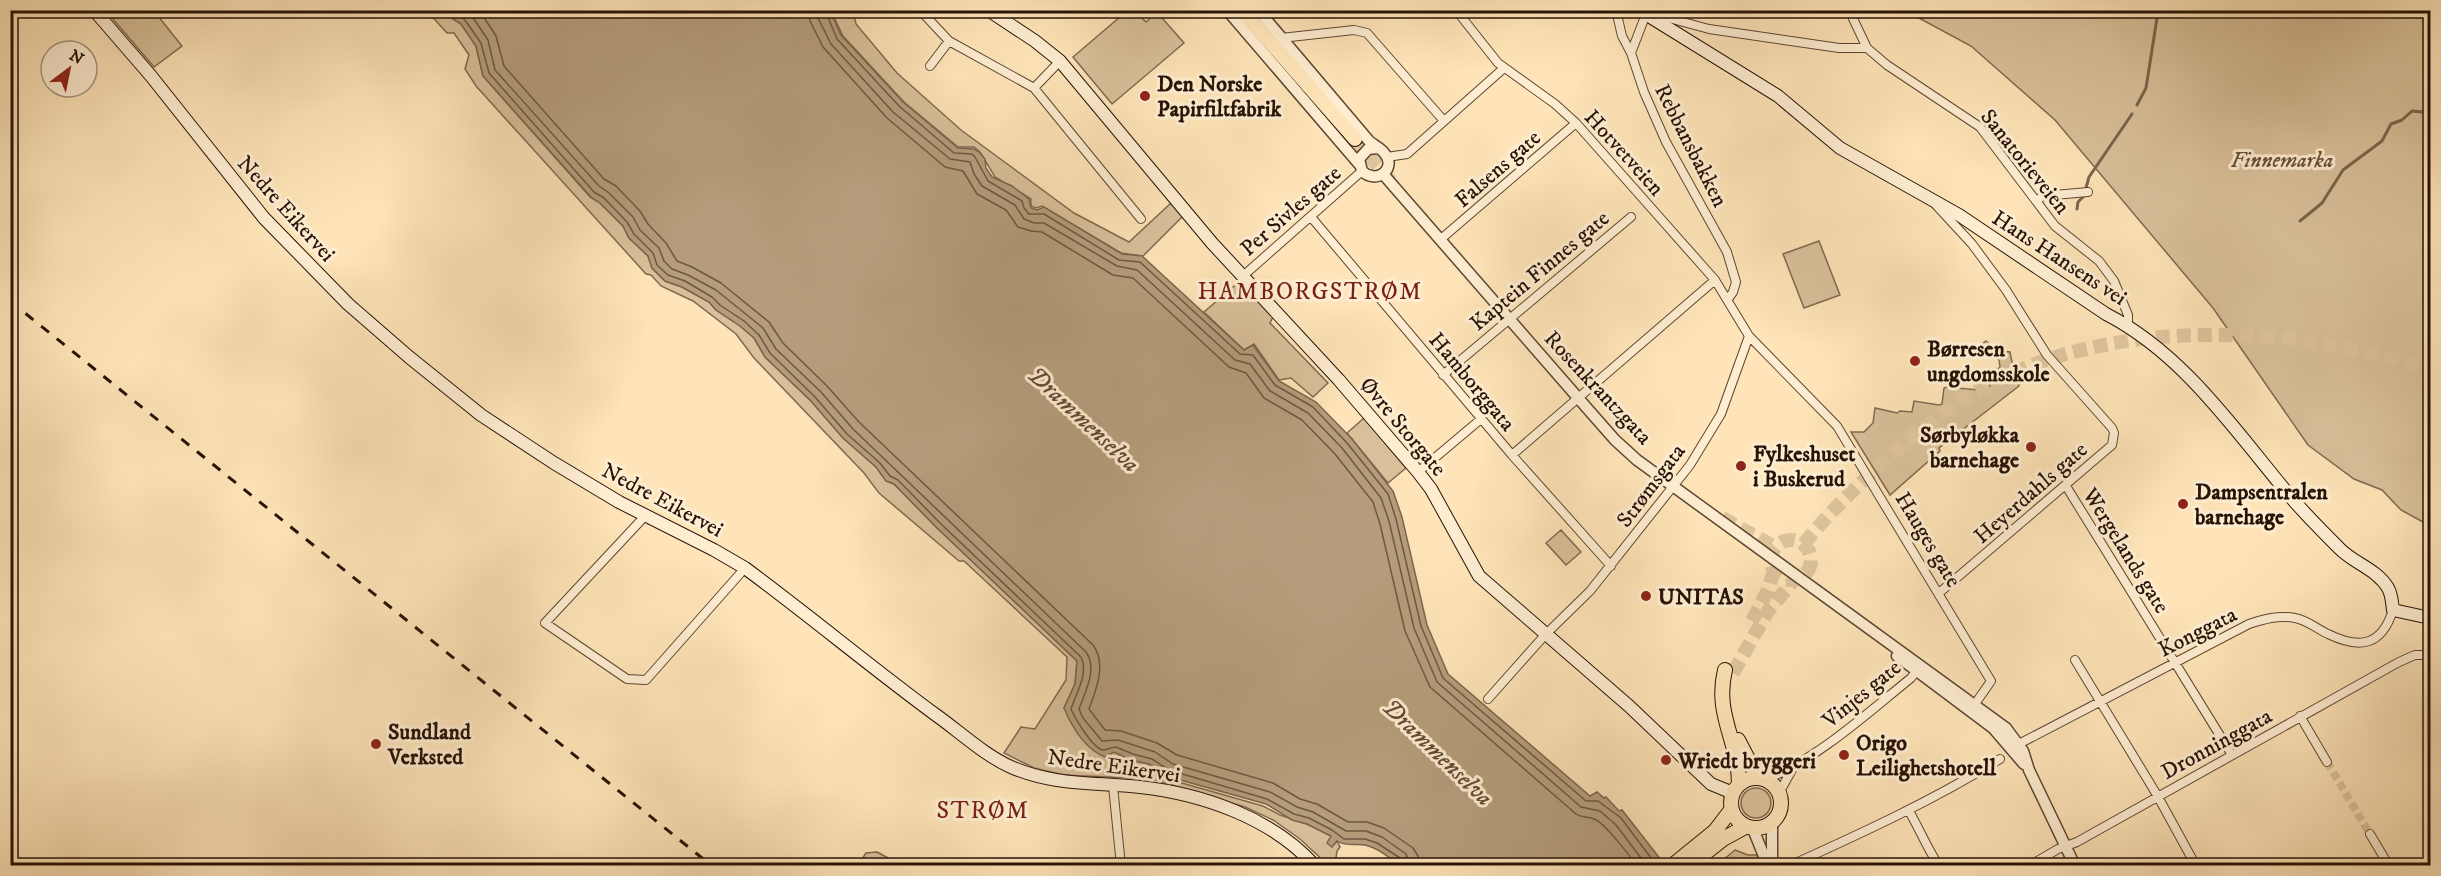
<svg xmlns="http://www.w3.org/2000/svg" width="2441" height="876" font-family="'IM FELL DW Pica',serif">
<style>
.green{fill:#d9c09a;stroke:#806950;stroke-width:1.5}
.water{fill:#b59d7b;stroke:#7c654c;stroke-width:1.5}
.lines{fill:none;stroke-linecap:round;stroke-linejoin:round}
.shore{stroke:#6e5840;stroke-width:1.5}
.stream{stroke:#7c654c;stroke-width:3}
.minor-tunnel{stroke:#dec49d;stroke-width:8;stroke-dasharray:8 4;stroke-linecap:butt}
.primary-tunnel{stroke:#dec49d;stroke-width:14;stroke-dasharray:14 7;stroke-linecap:butt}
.minor-casing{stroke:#5d4632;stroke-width:10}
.tertiary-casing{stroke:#5d4632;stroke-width:13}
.secondary-casing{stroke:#271206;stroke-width:14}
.primary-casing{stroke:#271206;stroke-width:16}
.minor{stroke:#feedd1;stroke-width:8}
.tertiary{stroke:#feedd1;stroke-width:10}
.secondary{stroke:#feedd1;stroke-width:12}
.primary{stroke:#fee4b8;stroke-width:14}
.rail{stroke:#271206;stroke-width:3;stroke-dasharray:10 10;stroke-linecap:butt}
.poi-dot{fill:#8f2418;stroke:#feedd1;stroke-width:2}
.labels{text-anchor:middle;stroke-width:6;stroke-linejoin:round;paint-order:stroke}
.poi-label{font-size:22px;font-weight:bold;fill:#271206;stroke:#feedd1;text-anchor:start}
.street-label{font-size:22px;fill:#271206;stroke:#feedd1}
.park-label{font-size:22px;font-style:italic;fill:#654f3a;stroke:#feedd1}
.neighbourhood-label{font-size:24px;letter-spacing:1.5px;fill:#7a1f14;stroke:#feedd1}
.water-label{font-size:24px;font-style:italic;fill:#604a35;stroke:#feedd1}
</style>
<rect width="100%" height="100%" fill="#fee4b8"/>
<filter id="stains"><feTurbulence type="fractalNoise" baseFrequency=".00333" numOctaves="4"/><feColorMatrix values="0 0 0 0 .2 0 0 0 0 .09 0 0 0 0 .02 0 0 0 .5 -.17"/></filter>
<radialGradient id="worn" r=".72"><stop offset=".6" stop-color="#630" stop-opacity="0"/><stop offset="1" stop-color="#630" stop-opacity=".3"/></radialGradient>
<!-- green -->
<path class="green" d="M 106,11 L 154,11 L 182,46 L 154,67 Z
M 427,11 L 441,11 L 461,24 L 476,46 L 483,76 L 590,197 L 600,203 L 623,226 L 629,238 L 648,256 L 652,268 L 665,281 L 682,287 L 709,302 L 716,310 L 740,326 L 754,338 L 765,357 L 811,401 L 843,438 L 876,467 L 886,481 L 894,484 L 936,527 L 1077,661 L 1075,684 L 1064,708 L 1114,752 L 1131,760 L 1149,764 L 1168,779 L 1263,806 L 1280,815 L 1307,824 L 1331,836 L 1332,846 L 1337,841 L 1340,847 L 1337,851 L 1335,865 L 1327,864 L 1300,839 L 1273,820 L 1245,807 L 1152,779 L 1064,775 L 1034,768 L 1004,753 L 1021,727 L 1035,729 L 1066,680 L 1067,657 L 964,561 L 959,561 L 879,493 L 864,473 L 754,358 L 736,334 L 693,301 L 661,286 L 651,275 L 646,274 L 476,86 L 465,69 L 469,55 L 454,33 L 447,33 Z
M 831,11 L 853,11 L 856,24 L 897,73 L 961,130 L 1074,213 L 1129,242 L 1171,203 L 1183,216 L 1143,256 L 1121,253 L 1042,206 L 1036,208 L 1031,206 L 1031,199 L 995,177 L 980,152 L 974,147 L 958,147 L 904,102 L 843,36 Z
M 1127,11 L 1135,11 L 1146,22 L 1157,12 L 1184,43 L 1112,104 L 1073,57 Z
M 1906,11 L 2430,11 L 2430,526 L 2401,510 L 2382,490 L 2354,479 L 2308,445 L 2213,308 L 2055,120 L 1971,46 Z
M 1819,241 L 1840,295 L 1804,308 L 1783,254 Z
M 1240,281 L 1273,317 L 1270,323 L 1328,383 L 1313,397 L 1291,378 L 1279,380 L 1254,344 L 1244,350 L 1204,312 Z
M 1986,341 L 2000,351 L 2010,352 L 2012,362 L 2018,366 L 2019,386 L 1939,448 L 1940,451 L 1890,495 L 1851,432 L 1864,432 L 1873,423 L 1875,408 L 1897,413 L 1900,411 L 1912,412 L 1914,401 L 1939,405 L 1942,404 L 1944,388 L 1947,387 L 1989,391 L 1991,376 L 2000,367 L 1999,360 L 1982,344 Z
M 1364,418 L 1406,468 L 1388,483 L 1347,433 Z
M 1561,530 L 1581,552 L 1566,565 L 1546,543 Z
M1741 803a15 15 0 1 1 30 0a15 15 0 1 1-30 0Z
M 1735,850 L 1748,855 L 1757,855 L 1761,865 L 1717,865 Z
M 877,852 L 901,865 L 858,865 L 866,853 Z"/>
<!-- water -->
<path class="water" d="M 441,11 L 830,11 L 841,35 L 903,102 L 958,148 L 974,149 L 980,153 L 985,159 L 986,168 L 992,177 L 1012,186 L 1029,199 L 1031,208 L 1037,210 L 1044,207 L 1122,254 L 1142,256 L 1244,350 L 1253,345 L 1279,381 L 1316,402 L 1352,439 L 1393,491 L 1402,517 L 1427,625 L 1448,674 L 1590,796 L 1597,792 L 1604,798 L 1606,797 L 1619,811 L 1622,810 L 1665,865 L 1399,865 C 1390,858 1378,848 1365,845 C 1355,843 1346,847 1337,841 L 1332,847 L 1327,843 L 1331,836 L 1307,824 L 1292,820 L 1266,804 L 1166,776 L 1149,764 L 1131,760 L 1114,752 L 1105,757 C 1085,749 1072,727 1064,708 L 1075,684 L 1077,661 L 936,527 L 894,484 L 886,481 L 876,467 L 843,438 L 811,401 L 765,357 L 754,338 L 740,326 L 716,310 L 709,302 L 682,287 L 665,281 L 652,268 L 648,256 L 629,238 L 623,226 L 600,203 L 591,197 L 483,76 L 476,46 L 461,24 Z"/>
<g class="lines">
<!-- shore -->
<path class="shore" d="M 451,10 L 465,20 L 481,43 L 489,73 L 594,192 L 604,198 L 627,222 L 634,234 L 653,253 L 657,265 L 668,275 L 685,281 L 712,297 L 720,305 L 744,321 L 759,335 L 770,353 L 815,397 L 847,434 L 880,463 L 890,476 L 898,480 L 940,523 L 1081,657 C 1089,674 1076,693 1071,709 C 1075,718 1093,749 1103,750 C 1107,750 1112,747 1116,747 L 1133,754 L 1152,759 L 1169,770 L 1267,799 L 1294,814 L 1309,818 L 1332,830 L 1344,839 L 1365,839 L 1377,843 L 1400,858 L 1402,866
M 465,10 L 472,16 L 488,40 L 495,70 L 599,186 L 609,193 L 633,217 L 640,230 L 659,248 L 664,261 L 672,269 L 688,275 L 716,290 L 763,328 L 776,349 L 821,392 L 853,429 L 1086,652 C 1098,669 1085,692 1079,709 L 1083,718 L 1102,741 L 1118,740 L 1155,752 L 1173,764 L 1270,792 L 1297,807 L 1313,812 L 1346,831 L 1366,831 L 1382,837 L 1406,854 L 1410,866
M 479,10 L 496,36 L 504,66 L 604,179 L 616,186 L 640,211 L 648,224 L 666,243 L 677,261 L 692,267 L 721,283 L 769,322 L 783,343 L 827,386 L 859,422 L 1093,645 C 1107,664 1096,690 1089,709 L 1105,730 L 1121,731 L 1157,743 L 1177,755 L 1273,783 L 1300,799 L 1317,804 L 1348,822 L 1367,822 L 1384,828 L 1413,848 L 1418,856 L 1419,866
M 808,10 L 810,21 L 823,47 L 887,118 L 945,167 L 963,171 L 977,194 L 1006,210 L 1018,227 L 1031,231 L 1042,232 L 1113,275 L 1133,278 L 1229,367 L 1246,373 L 1264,398 L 1302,420 L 1335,454 L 1373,502 L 1380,524 L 1405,631 L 1430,687 L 1576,814 C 1582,818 1587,816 1594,819 C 1604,822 1630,856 1637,866
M 817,10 L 818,18 L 831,44 L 893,112 L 950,159 L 970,162 L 974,174 L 982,186 L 1015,205 L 1024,219 L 1034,223 L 1044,223 L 1117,266 L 1137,270 L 1235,360 L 1250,364 L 1270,391 L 1308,413 L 1342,448 L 1381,498 L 1389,521 L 1414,628 L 1437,682 L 1581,807 L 1600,811 L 1616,825 L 1647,866
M 825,10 L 837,39 L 899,106 L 954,153 L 972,154 L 975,157 L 988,181 L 1022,201 L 1024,208 L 1029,214 L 1044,214 L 1119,260 L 1140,262 L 1240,354 L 1253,355 L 1275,385 L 1313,407 L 1347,443 L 1388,494 L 1396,519 L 1421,626 L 1443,678 L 1586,801 L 1598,801 L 1621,818 L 1657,866"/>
<!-- stream -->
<path class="stream" d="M 2137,105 L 2146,88 L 2157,18
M 2086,188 L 2089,177 L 2132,114
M 2077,209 L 2078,202 L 2084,196
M 2300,221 L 2322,203 L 2343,170 L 2382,141 L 2391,124 L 2402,120 L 2412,111 L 2423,112 L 2430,107
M 2041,248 L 2045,243"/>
<!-- minor-tunnel -->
<path class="minor-tunnel" d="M 2327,762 L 2370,834"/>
<!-- primary-tunnel -->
<path class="primary-tunnel" d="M 1355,139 L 1392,183
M 1722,518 L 1775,547
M1771 560a20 20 0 1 1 40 0a20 20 0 1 1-40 0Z
M 1804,544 C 1826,516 1850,493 1876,469 C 1910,437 1947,407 1988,385 C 2077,338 2181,329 2280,338 C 2315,341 2348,349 2382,356 C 2398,360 2415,363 2430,369
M 1752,621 L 1768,590 L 1774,570
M 1733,673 L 1768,611 L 1795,579"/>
<!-- minor casing -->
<g class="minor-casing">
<path id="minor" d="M 920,10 L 949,41 L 1034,88
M 1456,10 L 1498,63 L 1555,104 L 1576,123 L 1715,280 L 1749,336 L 1837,426 L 1991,681 L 1975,704
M 1616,10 L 1622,36 L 1631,53 L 1644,92 L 1666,142 L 1727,252 L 1736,282 L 1733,292 L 1728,299
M 1849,10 L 1867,48 L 1887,65 L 1980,127 L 2055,226 L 2099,261 L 2114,281 L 2128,315 L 2128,326
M 1281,38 L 1354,30 L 1367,33 L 1444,121
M 1631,53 L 1646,14 L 1650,13 L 1709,29 L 1839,48 L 1867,48
M 1060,61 L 1034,88 L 1141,219
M 930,66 L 949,41
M 1387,157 L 1407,154 L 1504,68
M 2036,201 L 2043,196 L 2088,192
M 1936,205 L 1972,244 L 2006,290 L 2047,355 L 2112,428 L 2114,433 L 2112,445 L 1939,593
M 1311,217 L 1512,455 L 1611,566
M 1441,239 L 1576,123
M 1243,276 L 1362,171
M 1443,375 L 1631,217
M 1512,455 L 1715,280
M 1418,472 L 1481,419
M 2066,486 L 2232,755
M 645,516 L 545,623 L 627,679 L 646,680 L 745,568
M 2075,660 L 2157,795 L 2196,866
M 1488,699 L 1545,635 L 1590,591 L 1690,465 L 1721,414 L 1749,336
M 2300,716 L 2327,762
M 2015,746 L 2249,624 C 2264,619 2278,615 2295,618 C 2307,620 2317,629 2328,634 C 2361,650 2382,645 2393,610
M 1765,780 C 1820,757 1865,715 1911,678 L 1919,668
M 1113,786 L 1121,866
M 1779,793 L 1793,768
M 1909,811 C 1920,830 1927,848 1939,866
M 2370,834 L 2389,866
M 1789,866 C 1862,833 1932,801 2000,759
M 2029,866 L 2058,849 L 2077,842 L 2399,662 L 2415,655 L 2421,655"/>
</g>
<!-- tertiary casing -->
<g class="tertiary-casing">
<path id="tertiary" d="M 1227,10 L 1359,164
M 1258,10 L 1369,141 C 1374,145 1382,149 1385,154 C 1397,169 1376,185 1362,171 L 1359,159 L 1368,149 L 1378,148
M 1383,174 L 1586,407 L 1615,440 L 1637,460 L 2006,728 L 2023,751 L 2029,770 L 2075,866
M 1897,656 L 1993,728 L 2024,764
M 1753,829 L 1768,866
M 1772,866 L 1772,823"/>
</g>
<!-- secondary casing -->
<g class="secondary-casing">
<path id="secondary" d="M 94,10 L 151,76 L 264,218 L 348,304 L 409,357 L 481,415 L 554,463 L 619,502 L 714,550 L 745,568 C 810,616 872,668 936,715 C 960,732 984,755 1011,767 C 1054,786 1095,782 1140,787 C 1203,794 1272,818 1315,866
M 988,10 L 1035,41 L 1060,61 L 1212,243 L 1339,380 L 1418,472 L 1431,489 L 1479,576 L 1629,706 L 1711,784 L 1733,793
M 1639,10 L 1778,96 L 1840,148 L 1959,215 L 2106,314 C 2186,355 2238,435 2295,502 C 2309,518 2324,533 2339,548 C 2353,563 2377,569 2388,588 C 2392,595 2392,603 2393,610 L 2430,618"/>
</g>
<!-- primary casing -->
<g class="primary-casing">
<path id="primary" d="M 1242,10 L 1355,139
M 1725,670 C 1714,715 1739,741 1739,784
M 1738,740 L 1758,778
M1731 803a25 25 0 1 1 50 0a25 25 0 1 1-50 0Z
M 1672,866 L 1715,831 L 1731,810
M 1689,866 L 1723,839 L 1745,827"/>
</g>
<!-- minor -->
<use href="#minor" class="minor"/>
<!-- tertiary -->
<use href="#tertiary" class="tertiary"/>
<!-- secondary -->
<use href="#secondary" class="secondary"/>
<!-- primary -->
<use href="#primary" class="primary"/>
<!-- rail -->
<path class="rail" d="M 10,301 L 712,866"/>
</g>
<!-- markers -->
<g class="poi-dot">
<circle cx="1145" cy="96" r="6"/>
<circle cx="1915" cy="361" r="6"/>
<circle cx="2031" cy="447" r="6"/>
<circle cx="1741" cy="466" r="6"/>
<circle cx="2183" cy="504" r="6"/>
<circle cx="1646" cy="596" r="6"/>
<circle cx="376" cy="744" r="6"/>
<circle cx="1844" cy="755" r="6"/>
<circle cx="1666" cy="760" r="6"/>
</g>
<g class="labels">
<!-- poi labels -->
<g class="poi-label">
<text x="1157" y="91">Den Norske<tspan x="1157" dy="25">Papirfiltfabrik</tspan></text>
<text x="1927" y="356">Børresen<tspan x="1927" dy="25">ungdomsskole</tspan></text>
<text x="2019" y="442" text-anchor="end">Sørbyløkka<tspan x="2019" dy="25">barnehage</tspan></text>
<text x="1753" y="461">Fylkeshuset<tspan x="1753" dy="25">i Buskerud</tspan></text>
<text x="2195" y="499">Dampsentralen<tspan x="2195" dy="25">barnehage</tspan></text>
<text x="1658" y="604">UNITAS</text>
<text x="388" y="739">Sundland<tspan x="388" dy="25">Verksted</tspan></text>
<text x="1856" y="750">Origo<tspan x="1856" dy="25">Leilighetshotell</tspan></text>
<text x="1678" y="768">Wriedt bryggeri</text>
</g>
<!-- street labels -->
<g class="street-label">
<text transform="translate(1692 145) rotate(63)" y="8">Rebbansbakken</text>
<text transform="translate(1625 152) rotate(48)" y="8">Hotvetveien</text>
<text transform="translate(2026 161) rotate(51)" y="8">Sanatorieveien</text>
<text transform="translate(1497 168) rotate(-41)" y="8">Falsens gate</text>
<text transform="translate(287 208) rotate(48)" y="8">Nedre Eikervei</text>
<text transform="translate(1290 210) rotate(-41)" y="8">Per Sivles gate</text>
<text transform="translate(2060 257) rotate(33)" y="8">Hans Hansens vei</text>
<text transform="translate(1539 270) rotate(-40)" y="8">Kaptein Finnes gate</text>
<text transform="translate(1473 381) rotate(50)" y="8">Hamborggata</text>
<text transform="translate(1599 387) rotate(47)" y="8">Rosenkrantzgata</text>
<text transform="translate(1404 426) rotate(50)" y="8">Øvre Storgate</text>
<text transform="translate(1650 485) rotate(-53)" y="8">Strømsgata</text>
<text transform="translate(2030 492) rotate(-41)" y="8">Heyerdahls gate</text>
<text transform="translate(663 499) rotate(28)" y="8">Nedre Eikervei</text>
<text transform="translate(1929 539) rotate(59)" y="8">Hauges gate</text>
<text transform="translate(2127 550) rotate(58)" y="8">Wergelands gate</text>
<text transform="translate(2197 631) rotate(-27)" y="8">Konggata</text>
<text transform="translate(1861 693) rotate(-39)" y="8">Vinjes gate</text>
<text transform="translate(2216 743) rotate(-29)" y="8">Dronninggata</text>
<text transform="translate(1114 765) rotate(8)" y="8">Nedre Eikervei</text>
</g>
<!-- park labels -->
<g class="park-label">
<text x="2282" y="167">Finnemarka</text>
</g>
<!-- neighbourhood labels -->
<g class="neighbourhood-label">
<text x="1310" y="299">HAMBORGSTRØM</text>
<text x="983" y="818">STRØM</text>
</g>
<!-- water labels -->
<g class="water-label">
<text transform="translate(1084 419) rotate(43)" y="8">Drammenselva</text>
<text transform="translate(1438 752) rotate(44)" y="8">Drammenselva</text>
</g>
</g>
<!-- margin -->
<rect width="2441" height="876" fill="none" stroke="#fee4b8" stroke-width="36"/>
<rect x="12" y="12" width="2417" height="852" fill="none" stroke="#271206" stroke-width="3"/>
<rect x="18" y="18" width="2405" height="840" fill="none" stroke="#271206" stroke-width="1.5"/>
<!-- north arrow -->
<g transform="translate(69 69) rotate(32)"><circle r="28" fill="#feedd1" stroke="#a89580" stroke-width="1.5"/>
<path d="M0-4.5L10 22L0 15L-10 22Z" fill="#8f2418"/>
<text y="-9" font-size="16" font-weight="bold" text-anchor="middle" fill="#271206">N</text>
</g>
<rect width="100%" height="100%" filter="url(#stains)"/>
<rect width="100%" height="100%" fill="url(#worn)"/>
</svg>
